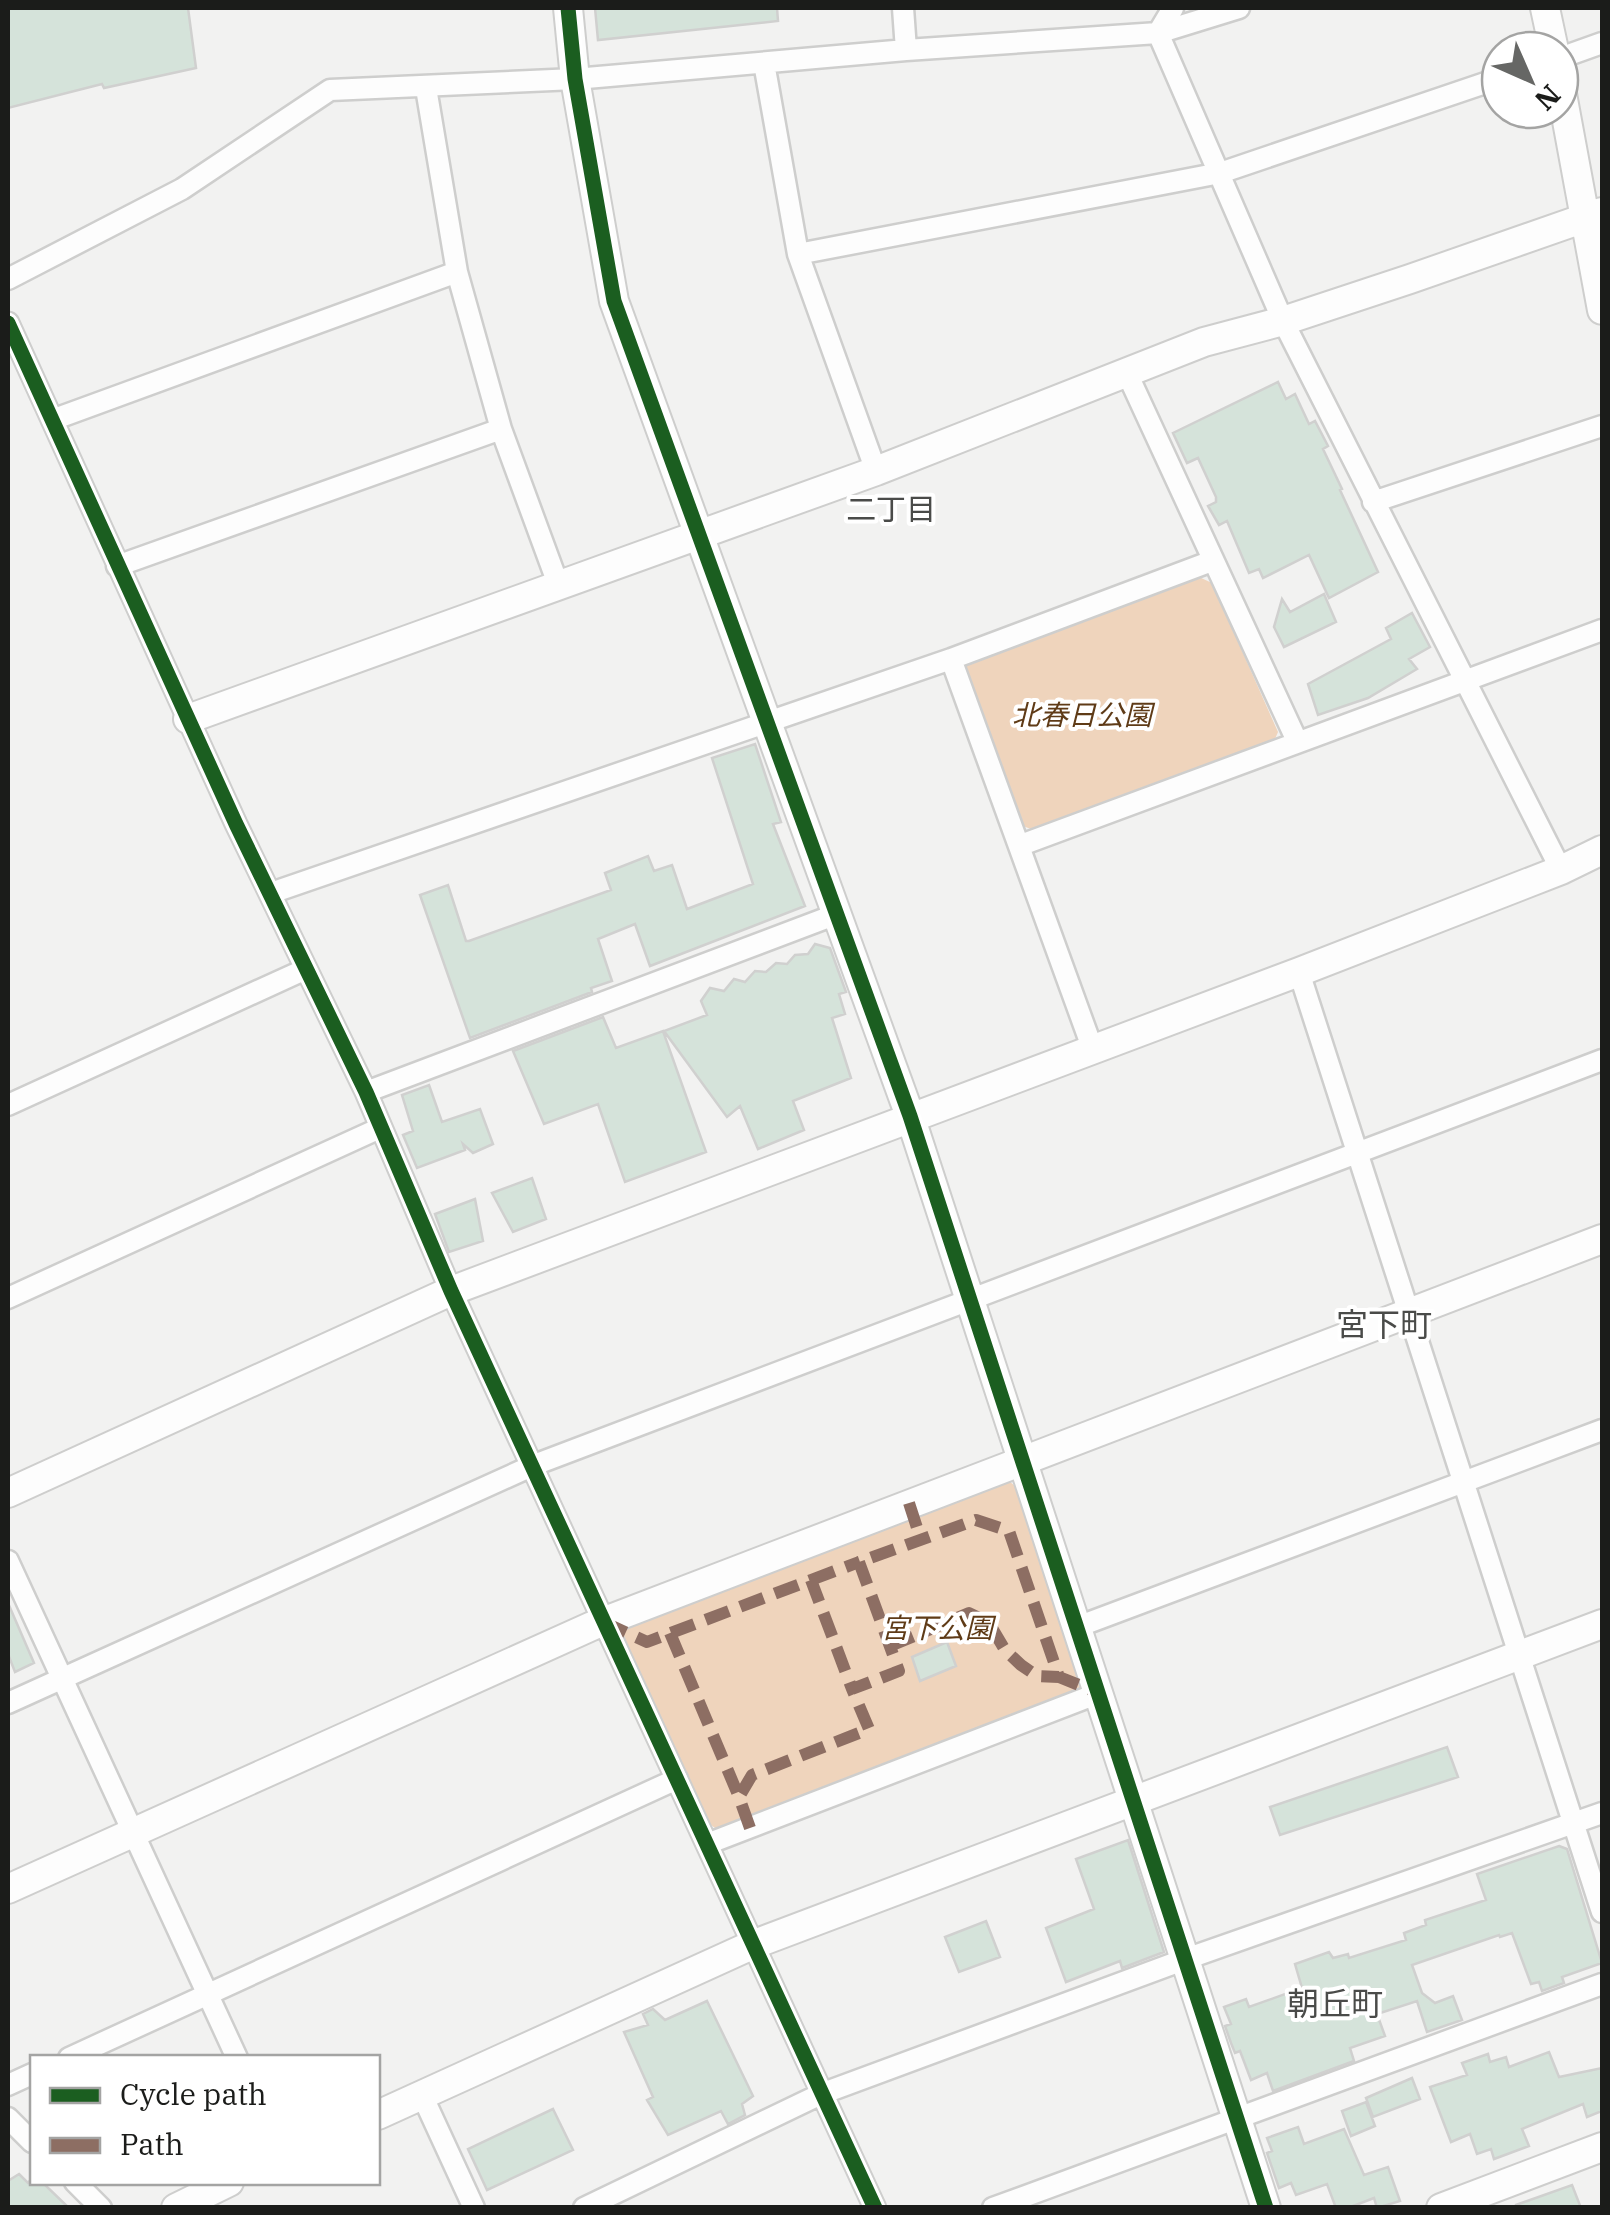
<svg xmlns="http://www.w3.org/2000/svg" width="1610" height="2215" font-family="'IBM Plex Serif','Noto Sans JP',serif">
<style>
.green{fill:#efd4bc}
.building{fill:#d5e3da;stroke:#d0d0cf;stroke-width:2.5}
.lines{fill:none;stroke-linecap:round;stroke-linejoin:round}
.street-casing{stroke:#cececd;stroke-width:25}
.secondary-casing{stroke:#cececd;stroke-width:32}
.street{stroke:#fdfdfd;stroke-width:20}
.secondary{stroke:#fdfdfd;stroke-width:28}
.quiet{stroke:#8d6e63;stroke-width:12;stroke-dasharray:25 12;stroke-linecap:butt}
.cycleway-casing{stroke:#fff;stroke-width:21}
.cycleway{stroke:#1b5e20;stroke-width:15}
.labels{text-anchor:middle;stroke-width:8;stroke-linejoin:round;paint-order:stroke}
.park-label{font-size:28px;font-style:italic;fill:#5f3b17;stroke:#fff}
.neighbourhood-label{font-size:30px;fill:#4a4b49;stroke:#fff}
.quarter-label{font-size:32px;fill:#4a4b49;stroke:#fff}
</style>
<rect width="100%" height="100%" fill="#f2f2f1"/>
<!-- green -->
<path class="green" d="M 1199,577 L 1212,583 L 1278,732 L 1275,739 L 1036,831 L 1023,826 L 966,666 L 968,658 Z
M 1008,1480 L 1016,1487 L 1082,1684 L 1075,1696 L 718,1830 L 708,1823 L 622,1637 L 629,1625 Z"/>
<!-- building -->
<path class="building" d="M 8,8 L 188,8 L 196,68 L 104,88 L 102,84 L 8,108 Z
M 595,8 L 777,8 L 778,21 L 598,40 Z
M 1278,382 L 1286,399 L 1295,394 L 1309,424 L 1315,421 L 1328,446 L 1323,449 L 1342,489 L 1340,490 L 1378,572 L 1329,598 L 1309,555 L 1263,578 L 1259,569 L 1249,573 L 1227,521 L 1219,525 L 1208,506 L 1216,502 L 1216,497 L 1198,458 L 1187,463 L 1173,433 Z
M 1324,594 L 1336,622 L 1284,647 L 1274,627 L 1282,599 L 1290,612 Z
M 1412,613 L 1430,647 L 1409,659 L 1417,669 L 1368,698 L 1318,715 L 1308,684 L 1391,639 L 1386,628 Z
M 755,744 L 781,822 L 773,824 L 805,906 L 650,966 L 635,924 L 598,939 L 612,981 L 591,988 L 592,992 L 470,1038 L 420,895 L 448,885 L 466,941 L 469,941 L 611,890 L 605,873 L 648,856 L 654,871 L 672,865 L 687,909 L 753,884 L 712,758 Z
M 815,944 L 830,948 L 846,992 L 839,994 L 845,1014 L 832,1018 L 851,1078 L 793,1101 L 804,1130 L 758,1149 L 740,1106 L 727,1117 L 664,1031 L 707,1015 L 701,1001 L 710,988 L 724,991 L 734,979 L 745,982 L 755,971 L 766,972 L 776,963 L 787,964 L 795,955 L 808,954 Z
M 603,1017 L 616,1048 L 663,1031 L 706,1152 L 625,1182 L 598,1104 L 544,1124 L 513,1051 Z
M 429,1085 L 442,1122 L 480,1109 L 493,1144 L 473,1153 L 463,1144 L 465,1150 L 417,1168 L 403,1135 L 413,1131 L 402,1095 Z
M 532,1178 L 546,1219 L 513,1232 L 492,1193 Z
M 475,1199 L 483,1241 L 449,1252 L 435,1214 Z
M 8,1603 L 34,1663 L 15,1672 L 8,1654 Z
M 947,1642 L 956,1666 L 920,1681 L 912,1657 Z
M 1447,1747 L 1458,1777 L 1280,1835 L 1270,1807 Z
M 1128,1840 L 1164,1952 L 1122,1968 L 1120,1961 L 1066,1982 L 1046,1928 L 1094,1909 L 1076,1859 Z
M 1559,1846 L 1567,1849 L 1602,1963 L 1562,1977 L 1564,1983 L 1542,1991 L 1539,1982 L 1531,1984 L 1512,1933 L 1500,1937 L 1499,1935 L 1412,1965 L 1422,1993 L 1435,2003 L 1453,1996 L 1462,2020 L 1427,2032 L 1417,2001 L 1377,2014 L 1385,2036 L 1350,2048 L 1354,2061 L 1273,2091 L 1267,2073 L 1251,2080 L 1240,2051 L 1235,2053 L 1231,2043 L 1225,2026 L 1231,2024 L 1224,2007 L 1246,1999 L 1249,2007 L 1302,1988 L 1295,1964 L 1329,1952 L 1333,1958 L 1348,1954 L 1349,1958 L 1406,1940 L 1404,1933 L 1426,1925 L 1425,1920 L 1486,1900 L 1477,1874 Z
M 986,1921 L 1000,1957 L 959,1972 L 945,1937 Z
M 707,2001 L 753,2096 L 742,2104 L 745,2115 L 728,2124 L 721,2111 L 668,2135 L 647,2100 L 653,2097 L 624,2032 L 648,2025 L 643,2014 L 653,2009 L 665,2020 Z
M 1549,2052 L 1559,2077 L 1602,2068 L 1602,2111 L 1587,2117 L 1583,2104 L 1522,2129 L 1529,2146 L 1494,2159 L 1491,2149 L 1477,2154 L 1470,2134 L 1451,2142 L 1430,2087 L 1467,2075 L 1462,2063 L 1488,2054 L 1490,2062 L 1506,2057 L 1509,2067 Z
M 1412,2078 L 1420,2099 L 1373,2117 L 1366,2098 Z
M 1366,2102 L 1375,2126 L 1351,2136 L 1342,2111 Z
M 553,2109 L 573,2150 L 487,2190 L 468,2149 Z
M 1298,2127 L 1304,2144 L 1344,2129 L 1364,2175 L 1388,2167 L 1400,2201 L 1377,2208 L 1374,2198 L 1348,2208 L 1336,2208 L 1327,2184 L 1296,2195 L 1291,2183 L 1279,2188 L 1267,2153 L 1272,2151 L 1267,2138 Z
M 19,2174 L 28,2183 L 32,2178 L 32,2182 L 42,2182 L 69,2208 L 8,2208 L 8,2181 Z
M 1572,2185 L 1581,2208 L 1516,2208 L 1516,2205 Z"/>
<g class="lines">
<!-- street casing -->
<g class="street-casing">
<path id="street" d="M 903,8 L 906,50
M 1173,8 L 1158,33 L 1283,321 L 1561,870
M 1560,58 L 1602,43
M 764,63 L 798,254 L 876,471
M 426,88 L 457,272 L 501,429 L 558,584
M 798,254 L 1220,173 L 1500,78
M 8,279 L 182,189 L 330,90 L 575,79 L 906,50 L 1158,33 L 1239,8
M 8,323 L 236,824 L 366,1092 L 451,1291 L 875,2208
M 1126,371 L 1297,741
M 52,420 L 457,272
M 1373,502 L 1602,426
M 117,566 L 501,429
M 951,659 L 1093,1050
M 1021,845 L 1602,630
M 271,893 L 951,659 L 1212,561
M 1299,972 L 1602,1912
M 366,1092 L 837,914
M 8,1105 L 306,969
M 8,1298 L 380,1128
M 8,1561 L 237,2058
M 1077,1627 L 1602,1430
M 8,1703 L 534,1465 L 1602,1060
M 707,1844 L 1099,1693
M 69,2058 L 677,1779
M 8,2085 L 32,2074
M 422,2095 L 474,2208
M 8,2118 L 32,2142
M 75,2182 L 101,2208
M 584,2208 L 821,2094 L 1183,1960 L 1602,1813
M 993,2208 L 1602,1984"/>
</g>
<!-- secondary casing -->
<g class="secondary-casing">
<path id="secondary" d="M 568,8 L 575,79 L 614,301 L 910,1116 L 1266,2208
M 1545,8 L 1554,50
M 1560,83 L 1602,310
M 188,719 L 876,471 L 1204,342 L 1283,321 L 1410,279 L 1602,212
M 8,1493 L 451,1291 L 1299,972 L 1561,870 L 1602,850
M 8,1889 L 592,1626 L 1602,1239
M 378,2115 L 752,1945 L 1602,1624
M 176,2208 L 229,2182
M 1441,2208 L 1602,2147"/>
</g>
<!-- street -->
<use href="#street" class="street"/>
<!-- secondary -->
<use href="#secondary" class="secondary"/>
<!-- quiet -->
<path class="quiet" d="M 909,1503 L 921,1540
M 811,1580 L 859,1562
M 603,1622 L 647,1642 L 811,1580 L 852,1689
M 670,1633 L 739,1797
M 890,1646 L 969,1613 L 989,1623 L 1005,1650 L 1021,1665 L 1037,1676 L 1059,1677
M 750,1828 L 739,1797 L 752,1775 L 869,1729 L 852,1689 L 899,1671 L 859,1562 L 976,1520 L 1009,1531 L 1059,1677 L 1099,1693"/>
<!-- cycleway casing -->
<g class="cycleway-casing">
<path id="cycleway" d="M 568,8 L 575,79 L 614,301 L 910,1116 L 1266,2208
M 8,323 L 236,824 L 366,1092 L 451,1291 L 875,2208"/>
</g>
<!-- cycleway -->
<use href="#cycleway" class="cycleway"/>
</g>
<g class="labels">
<!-- park labels -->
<g class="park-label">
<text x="1082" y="725">北春日公園</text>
<text x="937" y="1638">宮下公園</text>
</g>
<!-- neighbourhood labels -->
<g class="neighbourhood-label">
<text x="891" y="520">二丁目</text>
</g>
<!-- quarter labels -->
<g class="quarter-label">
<text x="1384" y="1336">宮下町</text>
<text x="1335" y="2015">朝丘町</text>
</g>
</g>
<!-- border -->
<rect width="1610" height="2215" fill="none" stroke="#1b1c1a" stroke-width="20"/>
<!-- legend -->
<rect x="30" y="2055" width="350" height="130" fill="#ffffff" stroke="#a4a4a3" stroke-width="2.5"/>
<rect x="50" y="2088" width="50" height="15" fill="#1b5e20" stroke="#a4a4a3" stroke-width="2.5"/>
<text x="120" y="2105" font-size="30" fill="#1b1c1a">Cycle path</text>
<rect x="50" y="2138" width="50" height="15" fill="#8d6e63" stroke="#a4a4a3" stroke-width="2.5"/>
<text x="120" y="2155" font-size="30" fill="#1b1c1a">Path</text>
<!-- north arrow -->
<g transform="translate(1530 80) rotate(135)"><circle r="48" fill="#ffffff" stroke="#a4a4a3" stroke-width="2.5"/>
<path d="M0-8L18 38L0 25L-18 38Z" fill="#666765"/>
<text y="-15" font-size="28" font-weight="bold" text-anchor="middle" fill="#1b1c1a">N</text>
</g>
</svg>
